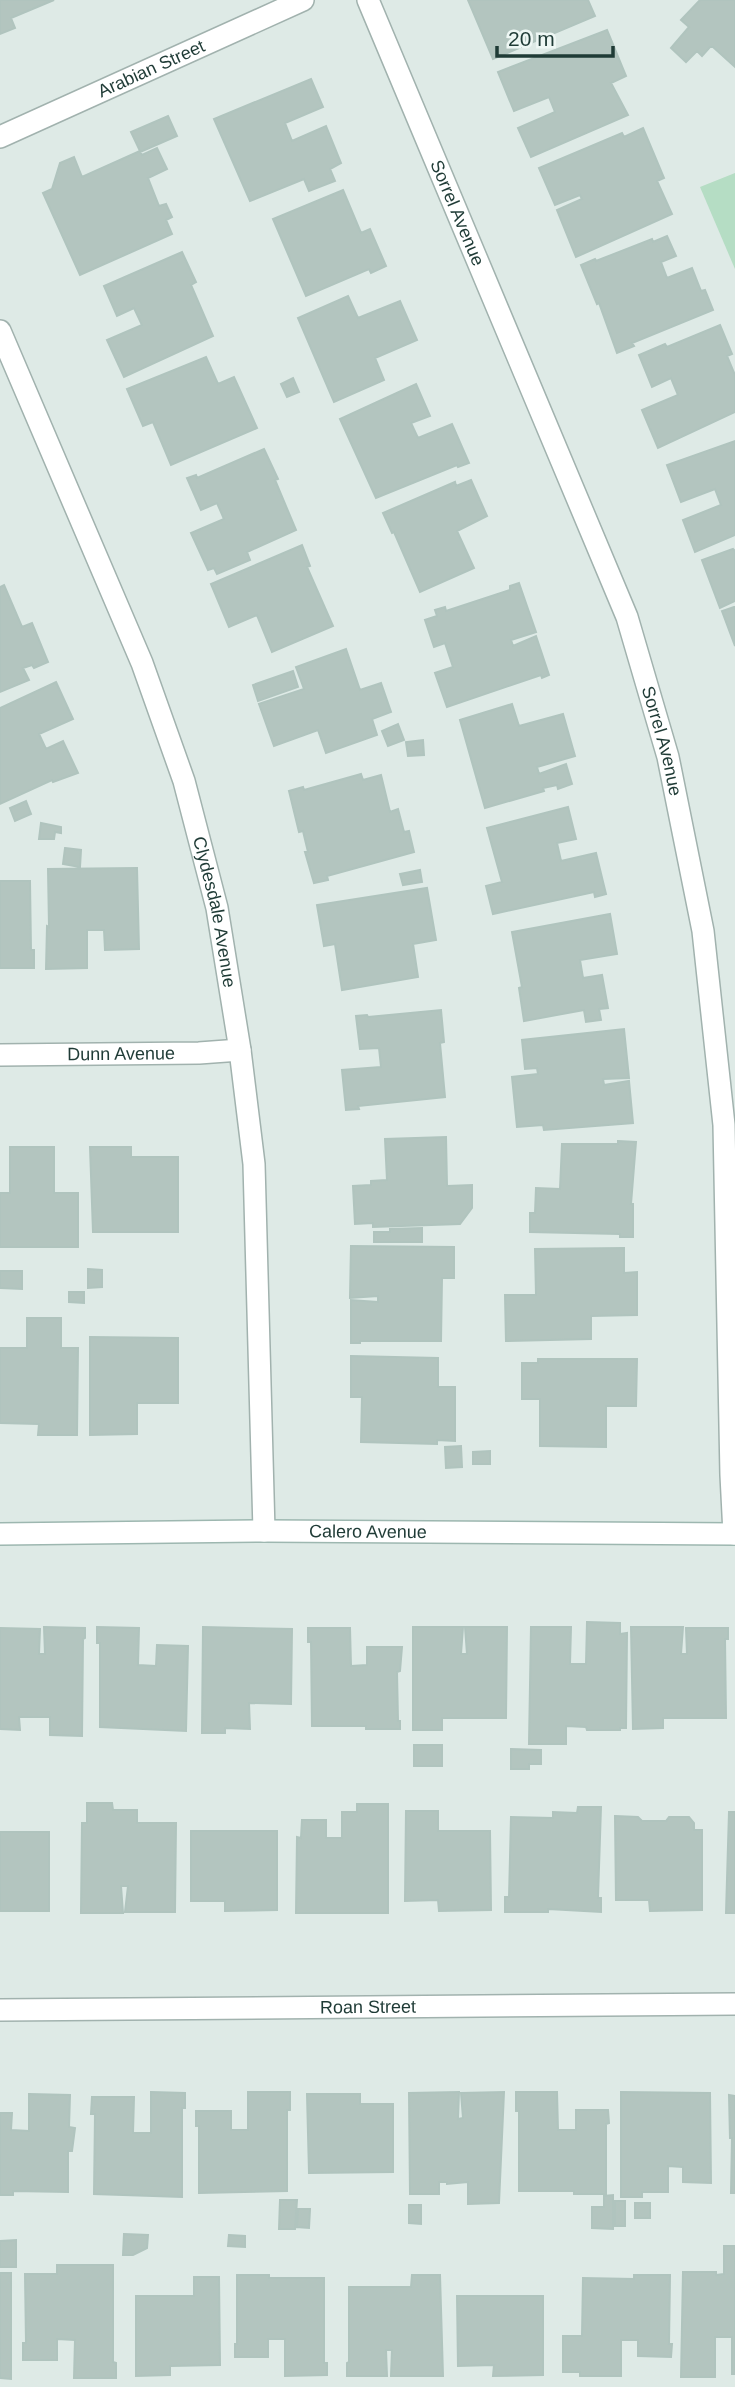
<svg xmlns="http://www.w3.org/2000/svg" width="735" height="2387" font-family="Helvetica,sans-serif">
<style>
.green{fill:#b5ddc4}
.building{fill:#b3c5bf;stroke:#b0c4be;stroke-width:2}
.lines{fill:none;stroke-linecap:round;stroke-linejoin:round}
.street-casing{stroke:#a1b2ae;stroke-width:24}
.secondary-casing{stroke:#9db7b0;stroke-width:24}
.street{stroke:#fff;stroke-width:21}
.secondary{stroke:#fff;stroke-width:21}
.labels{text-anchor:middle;stroke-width:7;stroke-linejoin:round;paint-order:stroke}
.street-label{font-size:18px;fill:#1f3b36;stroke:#eef7f4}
</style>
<rect width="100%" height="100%" fill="#deeae6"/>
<!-- green -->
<path class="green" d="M 735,173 L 735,269 L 700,187 Z"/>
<!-- building -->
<path class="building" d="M 0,0 L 54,0 L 11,18 L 15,28 L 0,34 Z
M 468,0 L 588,0 L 595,16 L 493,59 Z
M 700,0 L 735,0 L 735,67 L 713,47 L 710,47 L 702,56 L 697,51 L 686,62 L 671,48 L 689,27 L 681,20 Z
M 607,30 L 626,76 L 611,83 L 628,115 L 531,157 L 518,128 L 555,112 L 549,97 L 514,111 L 498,72 Z
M 311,79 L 323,107 L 285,123 L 292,141 L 326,126 L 341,163 L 330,169 L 335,181 L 309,191 L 304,179 L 250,201 L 214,119 Z
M 168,116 L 177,136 L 140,152 L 142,155 L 157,148 L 167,169 L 148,178 L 159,206 L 166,204 L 172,217 L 166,220 L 172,234 L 80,275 L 43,193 L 52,189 L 60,163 L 74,157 L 82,177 L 140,151 L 131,132 Z
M 643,128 L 664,178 L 657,181 L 672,214 L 576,257 L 557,210 L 582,199 L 580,195 L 555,205 L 539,168 L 622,133 L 624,137 Z
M 343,190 L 361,233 L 370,229 L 386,266 L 371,273 L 369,269 L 306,296 L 273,219 Z
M 667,236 L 676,256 L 661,262 L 667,278 L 692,268 L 701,291 L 705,290 L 713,310 L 632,343 L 634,346 L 617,353 L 599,303 L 597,304 L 581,265 L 595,259 L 596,261 L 652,239 L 653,242 Z
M 182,252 L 196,282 L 191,285 L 213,336 L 124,377 L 107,340 L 142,325 L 134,308 L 117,316 L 104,286 Z
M 348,296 L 358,318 L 400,301 L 417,340 L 375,358 L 384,380 L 334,402 L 298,318 Z
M 720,325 L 732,354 L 727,356 L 735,375 L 735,412 L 658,448 L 642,410 L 678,395 L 671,378 L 652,387 L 639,355 L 665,344 L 667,347 Z
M 206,357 L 218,384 L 234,377 L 257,428 L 171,465 L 153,422 L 143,426 L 127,389 Z
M 293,378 L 299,392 L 287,397 L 281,384 Z
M 416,384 L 430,416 L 411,423 L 418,438 L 452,424 L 469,463 L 458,467 L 457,465 L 376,498 L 340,419 Z
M 735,441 L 735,535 L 695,552 L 683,520 L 721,505 L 715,489 L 681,502 L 667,465 Z
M 264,449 L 278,479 L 275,480 L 296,530 L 247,552 L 250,560 L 217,574 L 214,568 L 208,570 L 191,533 L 224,519 L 217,503 L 201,510 L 187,478 L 196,475 L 197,478 Z
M 471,480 L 487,516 L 457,531 L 474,568 L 420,592 L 394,532 L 392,533 L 383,513 L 455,482 L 456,486 Z
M 302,545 L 310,566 L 307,567 L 333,626 L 272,652 L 257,615 L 229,627 L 211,584 Z
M 733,549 L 735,551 L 735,601 L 720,608 L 702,560 Z
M 519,583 L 536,632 L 511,640 L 513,646 L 536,636 L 549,675 L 542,678 L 541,675 L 447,707 L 435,673 L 453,667 L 445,643 L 434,647 L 425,620 L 437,616 L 435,610 L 445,607 L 446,611 L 510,590 L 510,586 Z
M 4,585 L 22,627 L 32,623 L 48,662 L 34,668 L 32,665 L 23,668 L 29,680 L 0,692 L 0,587 Z
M 734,607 L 735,607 L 735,646 L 722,611 Z
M 346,649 L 360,690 L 381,683 L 391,712 L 372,719 L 377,735 L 326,753 L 318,730 L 274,746 L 259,704 L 304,689 L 296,667 Z
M 293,671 L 298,687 L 258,701 L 253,685 Z
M 56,682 L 73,719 L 39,734 L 46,749 L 63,741 L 78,773 L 53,782 L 52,780 L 0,804 L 0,708 Z
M 512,704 L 519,726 L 563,714 L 575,756 L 537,767 L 539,774 L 566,764 L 572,784 L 558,789 L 557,785 L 543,788 L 544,791 L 485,808 L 460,720 Z
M 398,724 L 404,740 L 388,746 L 382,731 Z
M 423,740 L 424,755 L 408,756 L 406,742 Z
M 361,774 L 363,780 L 381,775 L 390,812 L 398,809 L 404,832 L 409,831 L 414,852 L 327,876 L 328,880 L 314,883 L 305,852 L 308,852 L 303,831 L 299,832 L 289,791 L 303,787 L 304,790 Z
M 26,801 L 31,814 L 15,821 L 10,808 Z
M 568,807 L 576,839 L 557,843 L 561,861 L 596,853 L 606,894 L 595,897 L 594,892 L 493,914 L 486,886 L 502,882 L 487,828 Z
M 41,823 L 61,827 L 61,833 L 55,832 L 54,839 L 39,839 Z
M 65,848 L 81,850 L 80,867 L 63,864 Z
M 137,868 L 139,949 L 105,950 L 104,930 L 87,930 L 87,968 L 46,969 L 47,926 L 49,927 L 48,869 Z
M 420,870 L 422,882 L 403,885 L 400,874 Z
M 0,881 L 30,881 L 31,950 L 34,950 L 34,968 L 0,968 Z
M 427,888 L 436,940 L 413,944 L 418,977 L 342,990 L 335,944 L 324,946 L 317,905 Z
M 610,914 L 617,954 L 580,960 L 583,978 L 602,975 L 608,1008 L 599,1009 L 601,1020 L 586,1022 L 584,1010 L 524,1021 L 519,988 L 522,987 L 512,932 Z
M 441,1010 L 444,1042 L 440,1043 L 445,1097 L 358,1106 L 359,1109 L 346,1110 L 342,1070 L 381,1067 L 379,1048 L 360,1049 L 356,1016 L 367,1015 L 368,1017 Z
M 624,1029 L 629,1078 L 603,1079 L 604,1085 L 629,1081 L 633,1123 L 544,1130 L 543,1125 L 517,1127 L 512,1077 L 538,1074 L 537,1068 L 525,1069 L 522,1040 Z
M 446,1137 L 447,1186 L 472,1185 L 472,1208 L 460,1224 L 373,1227 L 373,1223 L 355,1224 L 353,1186 L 371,1185 L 371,1181 L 387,1180 L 385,1139 Z
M 618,1141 L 636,1142 L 631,1204 L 633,1204 L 633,1237 L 620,1237 L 620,1234 L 530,1232 L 530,1213 L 535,1213 L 536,1188 L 560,1189 L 562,1144 L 618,1144 Z
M 10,1147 L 54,1147 L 54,1193 L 78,1193 L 78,1247 L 0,1247 L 0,1193 L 10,1193 Z
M 90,1147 L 131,1147 L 131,1157 L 178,1157 L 178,1232 L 93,1232 Z
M 422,1228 L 422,1242 L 374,1242 L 374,1232 L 390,1232 L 390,1229 Z
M 351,1246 L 454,1247 L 454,1278 L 442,1278 L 441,1341 L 360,1341 L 360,1343 L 351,1343 L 351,1300 L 378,1302 L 378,1296 L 350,1298 Z
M 624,1248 L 624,1273 L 637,1272 L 637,1315 L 591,1316 L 591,1339 L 506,1341 L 505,1295 L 536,1295 L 535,1249 Z
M 88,1269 L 102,1270 L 102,1287 L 88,1288 Z
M 0,1271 L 22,1271 L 22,1289 L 0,1288 Z
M 69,1292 L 84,1292 L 84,1303 L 69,1302 Z
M 27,1318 L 61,1318 L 61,1348 L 78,1348 L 77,1435 L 38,1435 L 39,1424 L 0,1423 L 0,1348 L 27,1348 Z
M 90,1337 L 178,1338 L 178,1403 L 137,1403 L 137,1434 L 90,1435 Z
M 351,1356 L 438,1358 L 438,1387 L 455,1387 L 455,1441 L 437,1440 L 437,1444 L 361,1442 L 362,1397 L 351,1397 Z
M 538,1359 L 637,1359 L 636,1406 L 606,1406 L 606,1447 L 540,1446 L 540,1399 L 522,1399 L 522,1363 L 538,1363 Z
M 461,1446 L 462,1467 L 446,1468 L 445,1447 Z
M 490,1451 L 490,1464 L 473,1464 L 473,1452 Z
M 587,1622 L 620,1623 L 620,1634 L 627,1633 L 626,1728 L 620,1728 L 620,1730 L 587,1730 L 586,1727 L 566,1726 L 566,1744 L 529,1744 L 531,1627 L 571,1627 L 570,1664 L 586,1664 Z
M 44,1627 L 85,1628 L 85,1638 L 83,1639 L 82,1736 L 50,1735 L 50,1717 L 19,1717 L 20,1730 L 0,1729 L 0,1628 L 40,1629 L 39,1654 L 45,1654 Z
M 97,1627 L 139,1628 L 138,1665 L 156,1666 L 157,1645 L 188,1646 L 186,1731 L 100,1727 L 100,1643 L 97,1643 Z
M 203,1627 L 292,1629 L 291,1704 L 249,1703 L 250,1729 L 225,1728 L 225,1733 L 202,1733 Z
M 413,1627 L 463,1627 L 461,1654 L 467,1654 L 465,1627 L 507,1627 L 506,1718 L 442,1718 L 442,1730 L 413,1730 Z
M 631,1627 L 683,1627 L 681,1654 L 687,1654 L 686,1628 L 728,1628 L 728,1639 L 725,1639 L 726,1718 L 663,1718 L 663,1728 L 633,1729 Z
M 308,1628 L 350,1628 L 351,1666 L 367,1665 L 367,1647 L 402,1647 L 400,1671 L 397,1672 L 398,1721 L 400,1721 L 400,1729 L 366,1729 L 366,1726 L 312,1726 L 311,1642 L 308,1642 Z
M 414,1745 L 442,1745 L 442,1766 L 414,1766 Z
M 511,1749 L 541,1750 L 541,1764 L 529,1764 L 529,1769 L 511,1769 Z
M 87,1803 L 112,1803 L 113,1810 L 137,1810 L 137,1823 L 176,1823 L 175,1912 L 125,1912 L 128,1886 L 121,1886 L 123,1913 L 81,1913 L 82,1823 L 87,1823 Z
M 357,1804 L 388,1804 L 388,1913 L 296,1913 L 297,1837 L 301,1838 L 302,1820 L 326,1820 L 326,1838 L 342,1838 L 342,1812 L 357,1812 Z
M 578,1807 L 601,1807 L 598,1898 L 601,1898 L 601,1912 L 548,1909 L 548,1912 L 505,1912 L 505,1897 L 509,1897 L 511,1817 L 553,1818 L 553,1812 L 577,1813 Z
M 406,1811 L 438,1811 L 438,1831 L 490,1831 L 491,1910 L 439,1911 L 438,1900 L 405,1901 Z
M 729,1812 L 735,1812 L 735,1913 L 726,1913 Z
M 615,1816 L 638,1817 L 642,1821 L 666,1821 L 669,1817 L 689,1817 L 694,1823 L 694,1830 L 702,1830 L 702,1910 L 650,1911 L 649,1900 L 616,1900 Z
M 191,1831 L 277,1831 L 277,1910 L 225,1911 L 225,1901 L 191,1901 Z
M 0,1832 L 49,1832 L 49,1911 L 0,1911 Z
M 151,2092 L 185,2093 L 185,2108 L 182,2108 L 182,2197 L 94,2194 L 95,2114 L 91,2114 L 92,2097 L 134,2097 L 133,2133 L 151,2133 Z
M 248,2092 L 290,2092 L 290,2110 L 287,2110 L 287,2191 L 199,2193 L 199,2126 L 196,2126 L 196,2111 L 231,2111 L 231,2130 L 248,2130 Z
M 459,2092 L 458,2119 L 463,2118 L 461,2093 L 504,2092 L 499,2203 L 468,2204 L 468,2182 L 447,2184 L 447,2182 L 439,2182 L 439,2194 L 410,2194 L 409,2093 Z
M 516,2092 L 557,2092 L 558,2130 L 576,2130 L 576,2110 L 608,2110 L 609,2123 L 606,2124 L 606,2194 L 574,2194 L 574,2191 L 519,2191 L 519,2111 L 516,2111 Z
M 621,2092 L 710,2093 L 711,2183 L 683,2182 L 683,2167 L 668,2166 L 668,2192 L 642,2192 L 642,2197 L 621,2197 Z
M 29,2094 L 70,2095 L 69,2127 L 75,2128 L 72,2151 L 68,2151 L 68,2192 L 13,2191 L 13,2195 L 0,2195 L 0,2113 L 12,2113 L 11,2130 L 29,2131 Z
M 307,2094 L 360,2094 L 360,2104 L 393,2104 L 393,2172 L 309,2173 Z
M 729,2095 L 735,2096 L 735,2193 L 731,2193 L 732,2138 L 730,2138 Z
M 613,2195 L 613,2229 L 592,2228 L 592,2207 L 604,2207 L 604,2196 Z
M 280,2200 L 297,2200 L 295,2229 L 279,2229 Z
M 615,2201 L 625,2201 L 625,2226 L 615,2226 Z
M 635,2203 L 650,2203 L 650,2218 L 635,2218 Z
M 409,2205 L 421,2205 L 421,2224 L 409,2223 Z
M 298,2209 L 310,2209 L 309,2228 L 297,2227 Z
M 124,2234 L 148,2235 L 147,2248 L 133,2255 L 123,2255 Z
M 229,2235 L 245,2236 L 245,2247 L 228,2246 Z
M 16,2240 L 16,2267 L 0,2267 L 0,2241 Z
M 724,2246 L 735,2246 L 735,2374 L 732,2374 L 732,2337 L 715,2337 L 715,2377 L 681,2377 L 683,2272 L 716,2272 L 716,2275 L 724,2274 Z
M 57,2265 L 113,2265 L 113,2362 L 116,2363 L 116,2378 L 74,2378 L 75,2340 L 57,2339 L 57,2360 L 23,2360 L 23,2343 L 26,2343 L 25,2274 L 57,2274 Z
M 0,2273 L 11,2273 L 11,2379 L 0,2378 Z
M 237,2275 L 269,2275 L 269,2278 L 324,2278 L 324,2363 L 327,2363 L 327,2375 L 285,2376 L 285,2339 L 268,2339 L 268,2357 L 235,2357 L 235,2344 L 237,2344 Z
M 412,2275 L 440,2275 L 443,2376 L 391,2376 L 392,2350 L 386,2350 L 387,2376 L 347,2376 L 347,2363 L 349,2362 L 349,2287 L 411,2287 Z
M 634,2275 L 670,2275 L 669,2344 L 672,2344 L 671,2357 L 638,2356 L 638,2340 L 621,2340 L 621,2376 L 580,2376 L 580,2372 L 563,2372 L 563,2336 L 582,2336 L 583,2278 L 634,2279 Z
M 194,2277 L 219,2277 L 220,2365 L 170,2366 L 170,2375 L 136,2376 L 136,2296 L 194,2296 Z
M 457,2296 L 543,2296 L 543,2375 L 493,2376 L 494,2365 L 458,2366 Z"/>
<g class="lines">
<!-- street casing -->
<g class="street-casing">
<g id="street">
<path id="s1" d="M 368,0 L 627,617 L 668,757 L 703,931 L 724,1125 L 731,1475 L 734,1534"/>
<path id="s2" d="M 0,137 L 303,0"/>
<path id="s3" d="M 0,331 L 142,663 L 184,781 L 217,908 L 240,1050 L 254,1164 L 264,1531"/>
<path id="s4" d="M 0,1055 L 199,1053 L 240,1050"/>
<path id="s5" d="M 0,2010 L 735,2004"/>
</g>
</g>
<!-- secondary casing -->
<g class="secondary-casing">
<g id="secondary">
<path id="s6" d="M 0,1534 L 264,1531 L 735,1534"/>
</g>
</g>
<!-- street -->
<use href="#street" class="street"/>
<!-- secondary -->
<use href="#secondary" class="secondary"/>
</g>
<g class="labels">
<!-- street labels -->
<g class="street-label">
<text dy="6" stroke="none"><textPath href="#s2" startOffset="166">Arabian Street</textPath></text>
<text dy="6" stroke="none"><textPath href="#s1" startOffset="231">Sorrel Avenue</textPath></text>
<text dy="6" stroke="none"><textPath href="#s1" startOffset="798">Sorrel Avenue</textPath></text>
<text dy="6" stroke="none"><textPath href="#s3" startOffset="621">Clydesdale Avenue</textPath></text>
<text dy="6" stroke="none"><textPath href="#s4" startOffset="121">Dunn Avenue</textPath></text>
<text dy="6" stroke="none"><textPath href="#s6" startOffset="368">Calero Avenue</textPath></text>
<text dy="6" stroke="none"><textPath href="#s5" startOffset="368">Roan Street</textPath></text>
</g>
</g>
<!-- scale -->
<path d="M497 46v10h116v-10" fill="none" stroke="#1f3b36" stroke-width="3.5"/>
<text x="508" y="46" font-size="21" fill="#1f3b36" stroke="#eef7f4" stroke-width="5" paint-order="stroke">20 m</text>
</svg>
